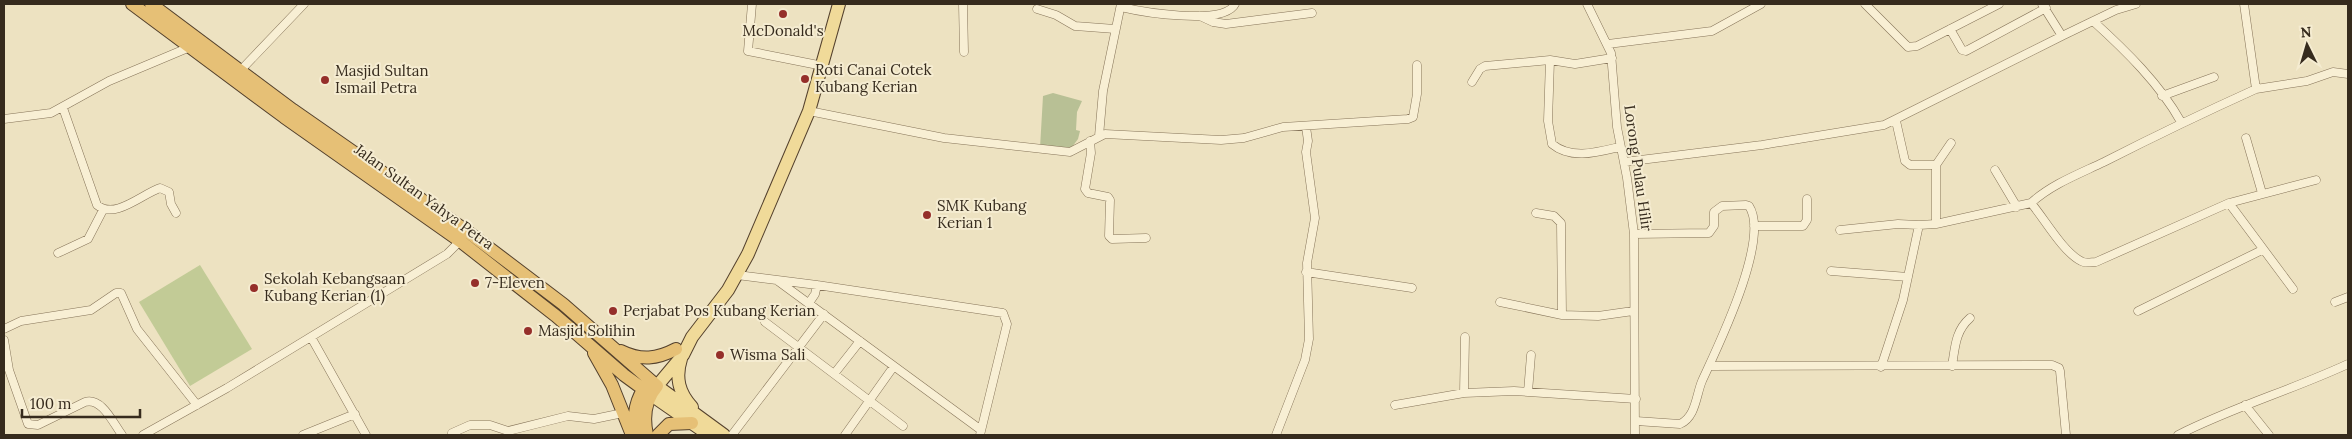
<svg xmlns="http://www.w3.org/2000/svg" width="2352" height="439" font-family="Lora,serif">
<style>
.green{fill:#c2cb96}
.cemetery{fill:#b8c095}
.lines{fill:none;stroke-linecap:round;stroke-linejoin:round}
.minor-casing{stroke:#867459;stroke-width:9}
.primary-casing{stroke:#54412d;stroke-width:14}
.trunk-casing{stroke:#54412d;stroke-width:14}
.minor{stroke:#f8efd4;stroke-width:8}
.primary{stroke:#f0da99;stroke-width:12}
.trunk{stroke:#e6c076;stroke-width:12}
.poi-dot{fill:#952f2a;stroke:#f5ecd1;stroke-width:2}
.labels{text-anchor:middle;stroke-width:4;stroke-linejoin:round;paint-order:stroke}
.poi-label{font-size:15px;fill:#362b1d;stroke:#f5ecd1;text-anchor:start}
.street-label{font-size:15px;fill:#362b1d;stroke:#f5ecd1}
</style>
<rect width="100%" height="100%" fill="#ede2c1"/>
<!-- green -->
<path class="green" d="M 200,265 L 252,349 L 190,386 L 139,302 Z"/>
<!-- cemetery -->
<path class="cemetery" d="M 1053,93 L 1082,101 L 1077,112 L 1076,130 L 1080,131 L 1078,139 L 1069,151 L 1040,148 L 1043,96 Z"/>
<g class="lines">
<!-- minor casing -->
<g class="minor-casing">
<path id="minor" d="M 752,4 L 748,51 L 823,66
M 963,4 L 964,52
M 1587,4 L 1611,53 L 1617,127 L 1627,178 L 1634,234 L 1635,435
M 1865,4 L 1908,47 L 1917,46 L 1999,4
M 2042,4 L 2062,36 L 2093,21 C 2125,50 2160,84 2181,122
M 1121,7 C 1142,12 1224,26 1235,4
M 1037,9 L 1056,15 L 1075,26 L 1115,29
M 1200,16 L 1213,22 L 1226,24 L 1312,13
M 2093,21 L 2116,10 L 2136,4
M 1950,29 L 1962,50 L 1966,51 L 2046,8
M 1608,44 L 1712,31 L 1761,4
M 1550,60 L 1548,121 L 1552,144 C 1571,160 1598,152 1619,147
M 240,71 L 304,4
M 1472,82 L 1480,69 L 1485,66 L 1550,60 L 1575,64 L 1612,58
M 2256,89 L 2307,81 L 2333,72 L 2348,74
M 2162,96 L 2214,77
M 63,108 L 97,205 C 115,220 142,194 160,188 L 169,192 L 171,204 L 176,213
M 809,111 L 944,138 L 1070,152 L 1105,134 L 1221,140 L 1244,138 L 1283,127 L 1408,119 L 1413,117 L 1417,94 L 1417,65
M 4,119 L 51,113 L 109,81 L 190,47
M 1896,121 L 1905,161 L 1910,165 L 1936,165 L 1951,143
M 1099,136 L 1103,91 L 1121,4
M 2246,138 L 2262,193
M 1090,141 L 1091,153 L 1085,189 L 1088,193 L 1108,197 L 1110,200 L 1109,236 L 1112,239 L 1146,238
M 1624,162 L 1762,145 L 1884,125 L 2062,36
M 1995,170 L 2017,207
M 2031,203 C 2044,218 2063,252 2081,261 C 2085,264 2092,262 2096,262 L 2229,203 L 2316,180
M 2229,203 L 2293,289
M 1536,213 L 1554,216 L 1561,223 L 1562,315
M 1936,224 L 1936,165
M 1754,226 L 1803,226 L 1807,220 L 1807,199
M 1840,230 L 1898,224 L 1919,225 L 1936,224 L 2031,203 C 2052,184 2079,174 2104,162 C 2155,136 2205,112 2256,89 L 2244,4
M 1634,234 L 1709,233 L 1714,226 L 1714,212 L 1722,206 L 1746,205 L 1749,206 C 1771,239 1717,348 1702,381 C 1696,395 1696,417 1680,424 L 1636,421
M 58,253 L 88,239 L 103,210
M 1831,271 L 1908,277
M 1306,272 L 1412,288
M 737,275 L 817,285 L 1003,313 L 1007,324 L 980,435
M 778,281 L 981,430
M 1500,302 L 1562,315 L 1598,316 L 1633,311
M 2335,302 L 2348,297
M 809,303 L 815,294 L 817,285
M 2138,311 L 2262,250
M 765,322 L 903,426
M 4,329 L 21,321 L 91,310 L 116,293 L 121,293 L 137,329 L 197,405
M 311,337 L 366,435
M 4,340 L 9,370 L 28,424 L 38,425 L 85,402 C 102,397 113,423 122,435
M 1709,366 L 2052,365 L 2059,368 L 2060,371 L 2066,435
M 1952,366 C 1955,348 1955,331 1970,318
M 1881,367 L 1903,300 L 1919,225
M 834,374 L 860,341
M 1528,392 L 1531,355
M 1464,393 L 1465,337
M 1395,405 L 1464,393 L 1514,391 L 1636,399
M 2245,405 L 2269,435
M 452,433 L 470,425 L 490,425 L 508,431 L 568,416 L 594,419 L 623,413
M 143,435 L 227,388 L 447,254 L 462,239
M 303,435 L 355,414
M 732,435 L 824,314
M 845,435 L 894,366
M 1276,435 L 1305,360 L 1309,339 L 1307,263 L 1315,218 L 1306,152 L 1308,141 L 1306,127
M 2178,435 C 2233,407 2292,390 2348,364"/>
</g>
<!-- primary casing -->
<g class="primary-casing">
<path id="primary" d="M 681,359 C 675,378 679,393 692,407
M 650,394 L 709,435
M 724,435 L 657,386 L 683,355 L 692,337 L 728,290 L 748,254 L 809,111 L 839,4"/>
</g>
<!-- trunk casing -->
<g class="trunk-casing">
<path id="trunk" d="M 132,4 L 284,117 L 460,241 L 556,316 L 624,375 L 650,394
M 151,4 L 293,110 L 468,232 L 563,304 L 657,386 C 645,400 643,417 647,435
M 621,351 C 641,361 657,359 676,349
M 594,353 L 612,385 L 632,435
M 636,434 C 633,414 635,399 648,383
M 658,435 L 669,424 L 692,423"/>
</g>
<!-- minor -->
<use href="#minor" class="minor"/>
<!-- primary -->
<use href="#primary" class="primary"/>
<!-- trunk -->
<use href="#trunk" class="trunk"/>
</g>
<!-- markers -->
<g class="poi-dot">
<circle cx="783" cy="14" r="5"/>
<circle cx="805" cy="79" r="5"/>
<circle cx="325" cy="80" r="5"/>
<circle cx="927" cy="215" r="5"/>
<circle cx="475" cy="283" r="5"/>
<circle cx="254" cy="288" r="5"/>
<circle cx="613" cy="311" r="5"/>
<circle cx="528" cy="331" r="5"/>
<circle cx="720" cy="355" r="5"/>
</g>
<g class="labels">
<!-- poi labels -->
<g class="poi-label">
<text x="783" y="36" text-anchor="middle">McDonald's</text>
<text x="815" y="75">Roti Canai Cotek<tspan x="815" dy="17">Kubang Kerian</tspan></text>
<text x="335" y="76">Masjid Sultan<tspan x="335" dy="17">Ismail Petra</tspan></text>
<text x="937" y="211">SMK Kubang<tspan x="937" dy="17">Kerian 1</tspan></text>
<text x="264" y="284">Sekolah Kebangsaan<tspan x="264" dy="17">Kubang Kerian (1)</tspan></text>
<text x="485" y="288">7-Eleven</text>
<text x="623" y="316">Perjabat Pos Kubang Kerian</text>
<text x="538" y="336">Masjid Solihin</text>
<text x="730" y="360">Wisma Sali</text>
</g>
<!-- street labels -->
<g class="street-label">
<text transform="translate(1638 168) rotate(82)" y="5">Lorong Pulau Hilir</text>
<text transform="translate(424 197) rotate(36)" y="5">Jalan Sultan Yahya Petra</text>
</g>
</g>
<!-- border -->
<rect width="2352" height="439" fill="none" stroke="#362b1d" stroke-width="10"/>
<!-- north arrow -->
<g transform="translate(2307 45) rotate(355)" stroke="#f5ecd1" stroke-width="4" paint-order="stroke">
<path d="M0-4L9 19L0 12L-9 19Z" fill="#362b1d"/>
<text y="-8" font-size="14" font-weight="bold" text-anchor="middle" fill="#362b1d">N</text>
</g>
<!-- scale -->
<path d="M22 409v8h118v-8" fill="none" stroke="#362b1d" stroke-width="2.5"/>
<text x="30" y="409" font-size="15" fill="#362b1d" stroke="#f5ecd1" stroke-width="4" paint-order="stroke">100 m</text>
</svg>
